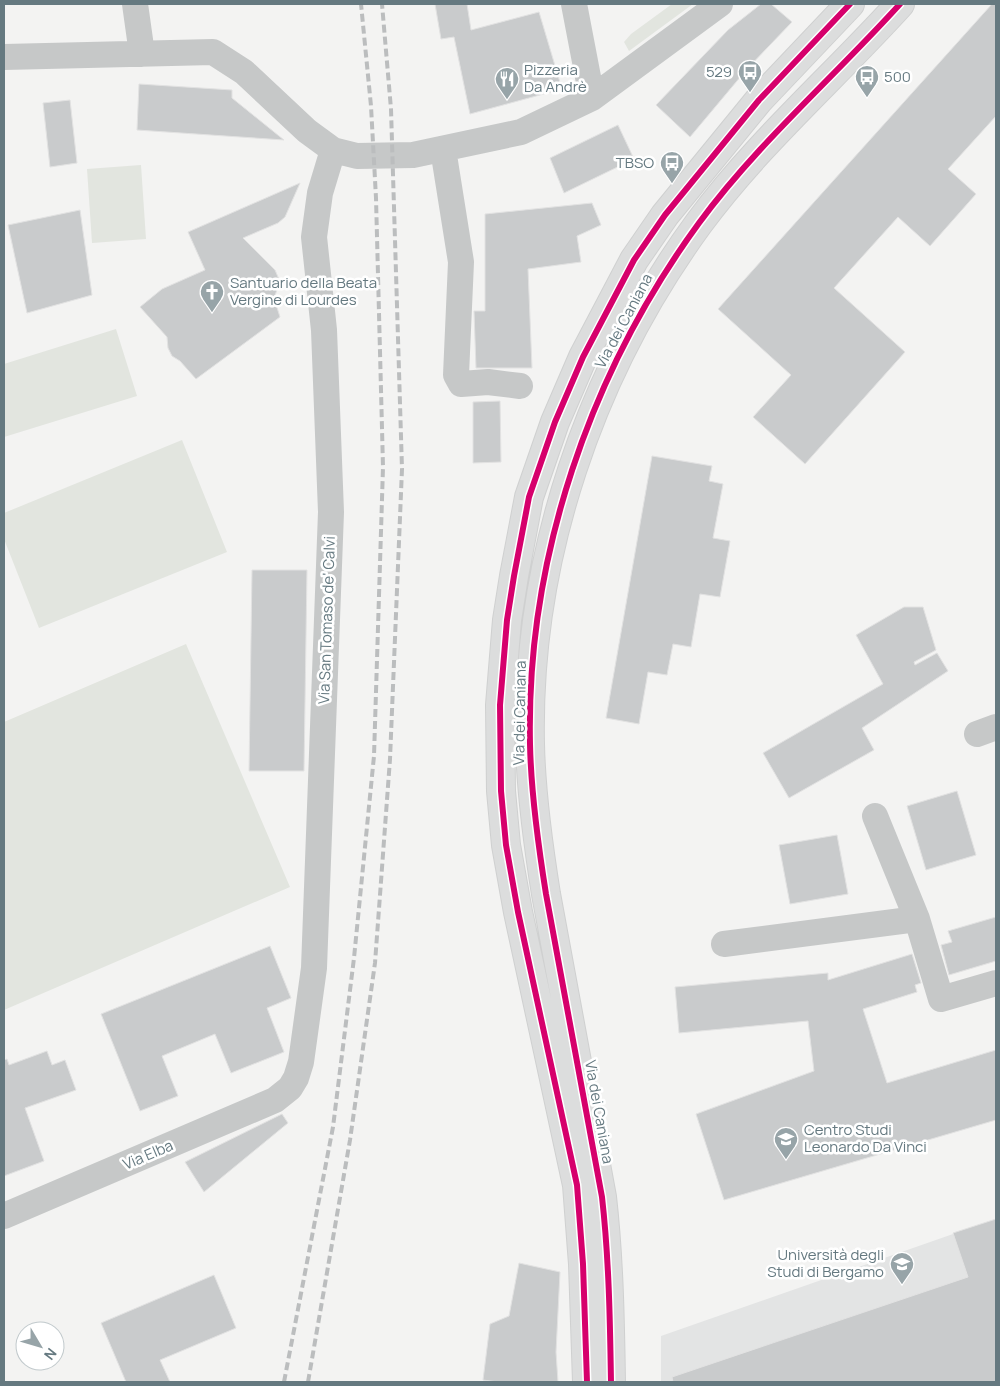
<svg xmlns="http://www.w3.org/2000/svg" width="1000" height="1386" font-family="Manrope,sans-serif">
<style>
.built{fill:#e3e4e4}
.green{fill:#e2e5df}
.building{fill:#c9cbcc;stroke:#e2e2e2}
.lines{fill:none;stroke-linecap:round;stroke-linejoin:round}
.secondary-casing{stroke:#cfd0d0;stroke-width:30}
.minor{stroke:#c6c8c8;stroke-width:26}
.secondary{stroke:#dcdddd;stroke-width:28}
.rail{stroke:#bbbdbe;stroke-width:4;stroke-dasharray:8 4;stroke-linecap:butt}
.cycleway-casing{stroke:#fff;stroke-width:9}
.cycleway{stroke:#d6006c;stroke-width:6}
.labels{text-anchor:middle;stroke-width:5;stroke-linejoin:round;paint-order:stroke}
.poi-label{font-size:15px;fill:#657980;stroke:#fff;text-anchor:start}
.street-label{font-size:15px;fill:#657980;stroke:#fff}
</style>
<rect width="100%" height="100%" fill="#f3f3f2"/>
<!-- built -->
<path class="built" d="M 996,1219 L 996,1382 L 661,1382 L 661,1336 Z"/>
<!-- green -->
<path class="green" d="M 672,4 L 693,4 L 629,51 L 624,42 L 631,34 Z
M 141,165 L 146,239 L 92,243 L 87,169 Z
M 116,329 L 137,396 L 4,437 L 4,364 Z
M 182,440 L 227,552 L 39,628 L 4,539 L 4,513 Z
M 186,644 L 290,887 L 4,1010 L 4,722 Z"/>
<!-- building -->
<path class="building" d="M 435,4 L 467,4 L 471,30 L 539,12 L 562,89 L 470,114 L 454,37 L 441,39 Z
M 761,4 L 771,4 L 792,22 L 747,69 L 690,137 L 656,105 L 728,30 Z
M 992,4 L 996,4 L 996,116 L 948,169 L 976,194 L 930,246 L 898,217 L 834,288 L 905,352 L 805,464 L 753,417 L 791,375 L 718,309 Z
M 139,84 L 232,90 L 232,98 L 284,140 L 137,130 Z
M 70,100 L 77,163 L 50,167 L 43,103 Z
M 618,125 L 634,159 L 564,193 L 550,158 Z
M 300,183 L 285,217 L 278,223 L 243,238 L 275,270 L 278,277 L 280,282 L 274,298 L 280,317 L 196,379 L 180,361 L 172,356 L 168,348 L 167,337 L 140,307 L 162,289 L 205,270 L 188,232 Z
M 592,203 L 601,225 L 577,236 L 581,262 L 528,269 L 532,368 L 476,368 L 474,311 L 485,311 L 485,214 Z
M 80,210 L 92,295 L 27,313 L 8,225 Z
M 500,401 L 501,462 L 473,463 L 473,402 Z
M 652,456 L 712,466 L 709,481 L 723,484 L 713,538 L 730,541 L 720,597 L 700,594 L 691,647 L 673,644 L 667,675 L 648,672 L 639,724 L 606,718 Z
M 252,570 L 307,570 L 304,771 L 249,771 Z
M 904,607 L 923,607 L 936,650 L 914,662 L 915,665 L 937,653 L 948,671 L 862,728 L 874,750 L 789,798 L 763,753 L 883,684 L 856,635 Z
M 957,791 L 976,855 L 926,870 L 907,806 Z
M 837,835 L 848,894 L 790,904 L 779,845 Z
M 996,917 L 996,961 L 949,975 L 941,945 L 952,942 L 948,931 Z
M 270,946 L 291,998 L 267,1008 L 284,1052 L 231,1073 L 215,1034 L 162,1056 L 178,1096 L 140,1111 L 101,1014 Z
M 912,954 L 921,983 L 915,985 L 917,992 L 863,1009 L 887,1083 L 996,1050 L 996,1120 L 724,1200 L 696,1114 L 814,1071 L 808,1021 L 679,1033 L 675,987 L 828,973 L 828,980 Z
M 47,1051 L 52,1065 L 65,1060 L 76,1090 L 25,1108 L 44,1161 L 4,1176 L 4,1060 L 7,1059 L 9,1065 Z
M 282,1114 L 288,1123 L 204,1192 L 185,1162 Z
M 996,1219 L 996,1382 L 673,1382 L 672,1377 L 968,1277 L 953,1233 Z
M 519,1263 L 560,1272 L 556,1352 L 558,1382 L 498,1382 L 483,1380 L 490,1324 L 509,1316 Z
M 214,1275 L 236,1328 L 160,1360 L 170,1382 L 126,1382 L 101,1323 Z"/>
<g class="lines">
<!-- secondary casing -->
<g class="secondary-casing">
<path id="secondary" d="M 587,1382 L 583,1264 L 577,1185 L 518,912 L 506,845 L 501,791 L 500,705 L 507,620 L 514,576 L 529,497 L 555,422 L 583,357 L 634,260 L 665,215 L 759,100 L 850,4
M 611,1382 C 610,1320 609,1259 602,1197 L 546,894 C 538,844 531,794 530,744 C 526,559 590,372 699,223 C 757,144 834,77 900,4"/>
</g>
<!-- minor -->
<path class="minor" d="M 135,4 L 142,54
M 574,4 L 592,98
M 4,57 L 213,52 L 244,72 L 307,131 L 333,150 L 357,156 L 413,155 L 521,132 L 592,98 L 720,4
M 443,149 L 461,262 L 456,375 L 461,384 L 488,382 L 520,386
M 977,734 L 996,727
M 875,816 L 917,919 L 941,999 L 996,983
M 724,944 L 917,919
M 4,1216 L 275,1100 L 290,1088 L 296,1078 L 301,1062 L 314,968 L 331,512 L 324,330 L 314,237 L 320,193 L 333,150"/>
<!-- secondary -->
<use href="#secondary" class="secondary"/>
<!-- rail -->
<path class="rail" d="M 284,1382 L 333,1127 L 354,958 L 374,756 L 383,467 L 376,198 L 371,106 L 361,4
M 308,1382 L 350,1140 L 375,963 L 390,759 L 402,469 L 391,109 L 382,4"/>
<!-- cycleway casing -->
<g class="cycleway-casing">
<path id="cycleway" d="M 587,1382 L 583,1264 L 577,1185 L 518,912 L 506,845 L 501,791 L 500,705 L 507,620 L 514,576 L 529,497 L 555,422 L 583,357 L 634,260 L 665,215 L 759,100 L 850,4
M 611,1382 C 610,1320 609,1259 602,1197 L 546,894 C 538,844 531,794 530,744 C 526,559 590,372 699,223 C 757,144 834,77 900,4"/>
</g>
<!-- cycleway -->
<use href="#cycleway" class="cycleway"/>
</g>
<!-- icons -->
<defs>
<g id="bus-pin" transform="scale(1.25)"><path d="M0 17L-7.5 6A9.5 9.5 0 1 1 7.5 6Z" fill="#97a4a8" stroke="#fff"/><path d="M-5-6H5V4H4V6H2V4H-2V6H-4V4H-5ZM-3.5-4V0h7V-4ZM-3.5 1.2v1.5H-2V1.2ZM2 1.2v1.5H3.5V1.2Z" fill="#fff"/></g>
<g id="restaurant-pin" transform="scale(1.25)"><path d="M0 17L-7.5 6A9.5 9.5 0 1 1 7.5 6Z" fill="#97a4a8" stroke="#fff"/><path d="M-5-6h1v4h1v-4h1v4h1v-4h1v5L-1.5 .5V6h-2V.5L-5-1ZM5-6V6H3V1.5H1.5Q1.5-4 5-6Z" fill="#fff"/></g>
<g id="church-pin" transform="scale(1.25)"><path d="M0 17L-7.5 6A9.5 9.5 0 1 1 7.5 6Z" fill="#97a4a8" stroke="#fff"/><path d="M-1.2-6h2.4v3.5h3.3v2.4h-3.3V6h-2.4V-.1h-3.3v-2.4h3.3Z" fill="#fff"/></g>
<g id="school-pin" transform="scale(1.25)"><path d="M0 17L-7.5 6A9.5 9.5 0 1 1 7.5 6Z" fill="#97a4a8" stroke="#fff"/><path d="M0-5L7-2L0 1L-7-2ZM-4 1L0 2.5L4 1V4Q0 6-4 4Z" fill="#fff"/></g>
<g id="university-pin" transform="scale(1.25)"><path d="M0 17L-7.5 6A9.5 9.5 0 1 1 7.5 6Z" fill="#97a4a8" stroke="#fff"/><path d="M0-5L7-2L0 1L-7-2ZM-4 1L0 2.5L4 1V4Q0 6-4 4Z" fill="#fff"/></g>
</defs>
<g fill-rule="evenodd">
<use href="#bus-pin" x="750" y="72"/>
<use href="#bus-pin" x="867" y="77"/>
<use href="#restaurant-pin" x="507" y="79"/>
<use href="#bus-pin" x="672" y="163"/>
<use href="#church-pin" x="212" y="292"/>
<use href="#school-pin" x="786" y="1139"/>
<use href="#university-pin" x="902" y="1264"/>
</g>
<g class="labels">
<!-- poi labels -->
<g class="poi-label">
<text x="524" y="75">Pizzeria<tspan x="524" dy="17">Da Andrè</tspan></text>
<text x="732" y="77" text-anchor="end">529</text>
<text x="884" y="82">500</text>
<text x="654" y="168" text-anchor="end">TBSO</text>
<text x="230" y="288">Santuario della Beata<tspan x="230" dy="17">Vergine di Lourdes</tspan></text>
<text x="804" y="1135">Centro Studi<tspan x="804" dy="17">Leonardo Da Vinci</tspan></text>
<text x="884" y="1260" text-anchor="end">Università degli<tspan x="884" dy="17">Studi di Bergamo</tspan></text>
</g>
<!-- street labels -->
<g class="street-label">
<text transform="translate(624 321) rotate(-62)" y="5">Via dei Caniana</text>
<text transform="translate(327 620) rotate(-88)" y="5">Via San Tomaso de' Calvi</text>
<text transform="translate(520 713) rotate(-89)" y="5">Via dei Caniana</text>
<text transform="translate(599 1112) rotate(80)" y="5">Via dei Caniana</text>
<text transform="translate(148 1155) rotate(-23)" y="5">Via Elba</text>
</g>
</g>
<!-- border -->
<rect width="1000" height="1386" fill="none" stroke="#657980" stroke-width="10"/>
<!-- north arrow -->
<g transform="translate(40 1346) rotate(128)"><circle r="24" fill="#ffffff" stroke="#c1c9cc"/>
<path d="M0-4L9 19L0 12L-9 19Z" fill="#97a4a8"/>
<text y="-8" font-size="14" font-weight="bold" text-anchor="middle" fill="#657980">N</text>
</g>
</svg>
